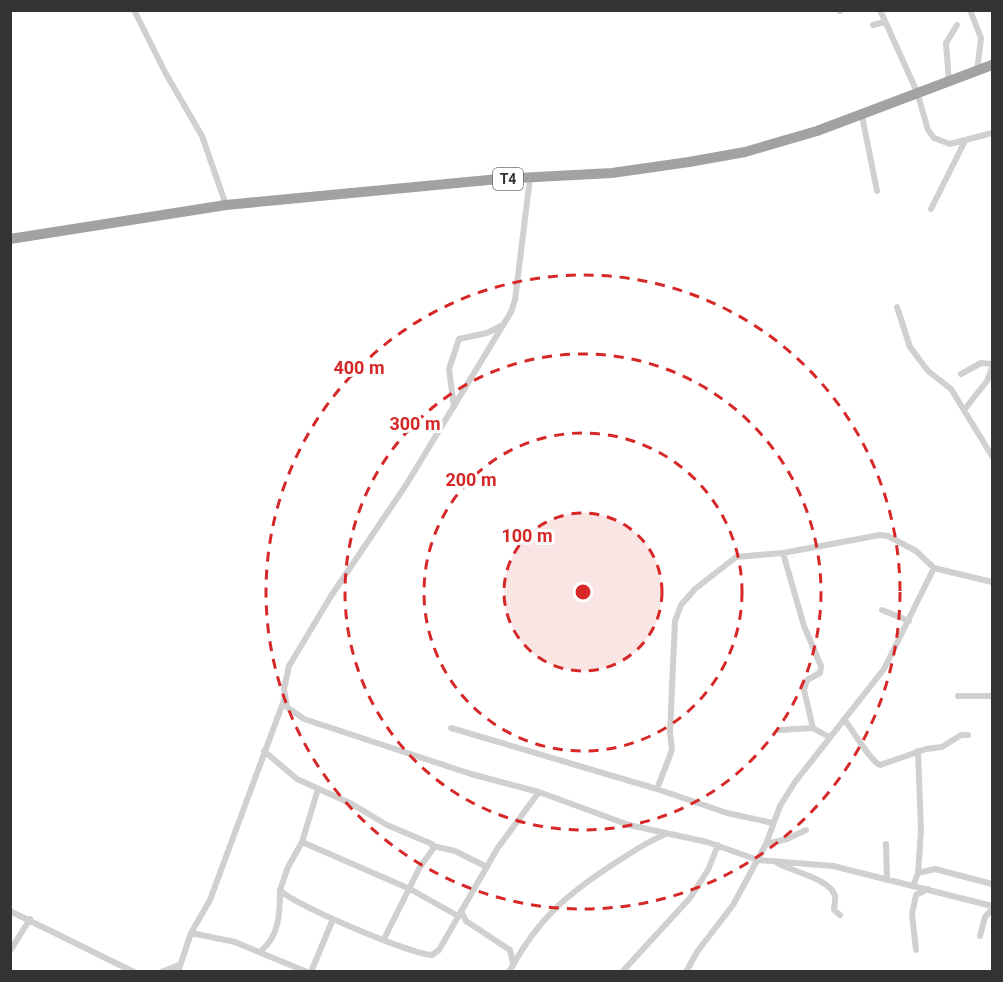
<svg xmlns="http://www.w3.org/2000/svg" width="1003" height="982" font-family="Roboto,sans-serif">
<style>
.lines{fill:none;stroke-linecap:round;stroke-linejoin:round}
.minor{stroke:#d0d0d0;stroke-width:6}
.trunk{stroke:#a2a2a2;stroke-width:10}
.ring{fill:none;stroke:#d62828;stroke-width:3;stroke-dasharray:10 8}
.labels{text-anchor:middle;stroke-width:6;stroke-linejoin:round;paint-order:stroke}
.shield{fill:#fff;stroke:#707070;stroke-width:1.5}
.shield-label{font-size:14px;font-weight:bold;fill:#333}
.centre{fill:#d62828;stroke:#fff;stroke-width:3}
.ring-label{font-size:18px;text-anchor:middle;font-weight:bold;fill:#d62828;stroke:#fff;stroke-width:6;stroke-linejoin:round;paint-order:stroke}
</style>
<rect width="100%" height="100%" fill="#fff"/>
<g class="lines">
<!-- minor -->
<path class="minor" d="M 134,10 L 166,74 L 202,136 L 226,205
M 880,10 L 917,92 L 928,130 L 934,138 L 950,144 L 992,133
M 970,10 L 981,38 L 977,71
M 840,11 L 840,10
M 873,25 L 885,22
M 949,82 L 946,43 L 957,25
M 862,116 L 877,191
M 530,178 L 515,300 L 511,312 L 406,485 L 331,596 L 289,666 L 284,689 L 287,707 L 304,719 L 471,774 L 539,792 L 629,825 L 707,842 L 758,860 L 833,866 L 992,906
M 931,209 L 965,141
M 897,307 L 910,347 L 928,371 L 951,389 L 992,456
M 961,374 L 981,363 L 992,364
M 454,407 L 449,369 L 459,339 L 487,333 L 501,326
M 964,410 L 987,381 L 992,368
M 783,553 L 804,626 L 821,666 L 820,673 L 807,680 L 804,690 L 813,728 L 829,737
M 882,610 L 909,621
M 958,696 L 992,696
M 844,719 C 852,729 870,761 880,765 L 926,749 L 942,747 L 961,735 L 968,735
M 451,728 L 657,789 L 727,813 L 773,823
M 779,730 L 813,728
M 264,751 L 297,779 L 352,804 L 387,825 L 432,844 L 433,849 L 420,867 L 384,939
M 318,789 L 302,842 L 288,867 L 280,890 C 294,905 410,954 432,955 L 439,950 L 497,849 L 539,792
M 657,789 L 672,750 L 670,732 L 675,621 L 681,605 L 695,589 L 736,557 L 783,553 L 880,535 L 888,536 L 916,551 L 934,568 L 992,582
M 302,842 L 410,889
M 766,844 L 787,839 L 806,830
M 886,844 L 887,880
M 433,846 L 455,851 L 487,867
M 777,863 C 791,871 831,879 835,896 C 836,900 834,906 834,910 L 840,915
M 918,873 L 921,831 L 918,751
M 913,886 L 918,873 L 935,869 L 992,884
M 410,889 L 458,916
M 10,911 L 134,972
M 461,911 L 466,921 L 510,950 L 513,963
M 191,933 L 235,942 L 307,972
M 980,936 L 985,917 L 992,909
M 916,950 L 912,914 L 916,895 L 928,889
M 10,951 L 30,919
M 261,951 C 279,936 280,913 280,891
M 161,972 L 179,965
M 178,972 L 191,933 L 210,900 L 284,700
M 311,972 L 333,919
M 509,972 C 538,918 567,894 618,861 C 634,851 648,841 666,834
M 622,972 L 690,898 L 708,870 L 718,845
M 686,972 L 697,952 L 733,905 L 766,844 L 780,806 L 795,782 L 884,669 L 934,568"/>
<!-- trunk -->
<path class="trunk" d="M 10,239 L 226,205 L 499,179 L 612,173 L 689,162 L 745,152 L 817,131 L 992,65"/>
</g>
<!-- distance rings -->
<circle cx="583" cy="592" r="79" fill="#d62828" fill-opacity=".12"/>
<g class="ring">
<circle cx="583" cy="592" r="79"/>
<circle cx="583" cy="592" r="159"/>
<circle cx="583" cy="592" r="238"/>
<circle cx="583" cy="592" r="317"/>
</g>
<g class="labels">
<!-- shield labels -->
<rect class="shield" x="493" y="168" width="30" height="22" rx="4.5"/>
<g class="shield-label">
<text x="508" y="184">T4</text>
</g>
</g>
<circle cx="583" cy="592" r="9" class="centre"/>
<g class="ring-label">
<text x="359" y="374">400 m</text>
<text x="415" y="430">300 m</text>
<text x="471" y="486">200 m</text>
<text x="527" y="542">100 m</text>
</g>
<!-- border -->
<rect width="1003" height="982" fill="none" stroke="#333333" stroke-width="24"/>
</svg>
